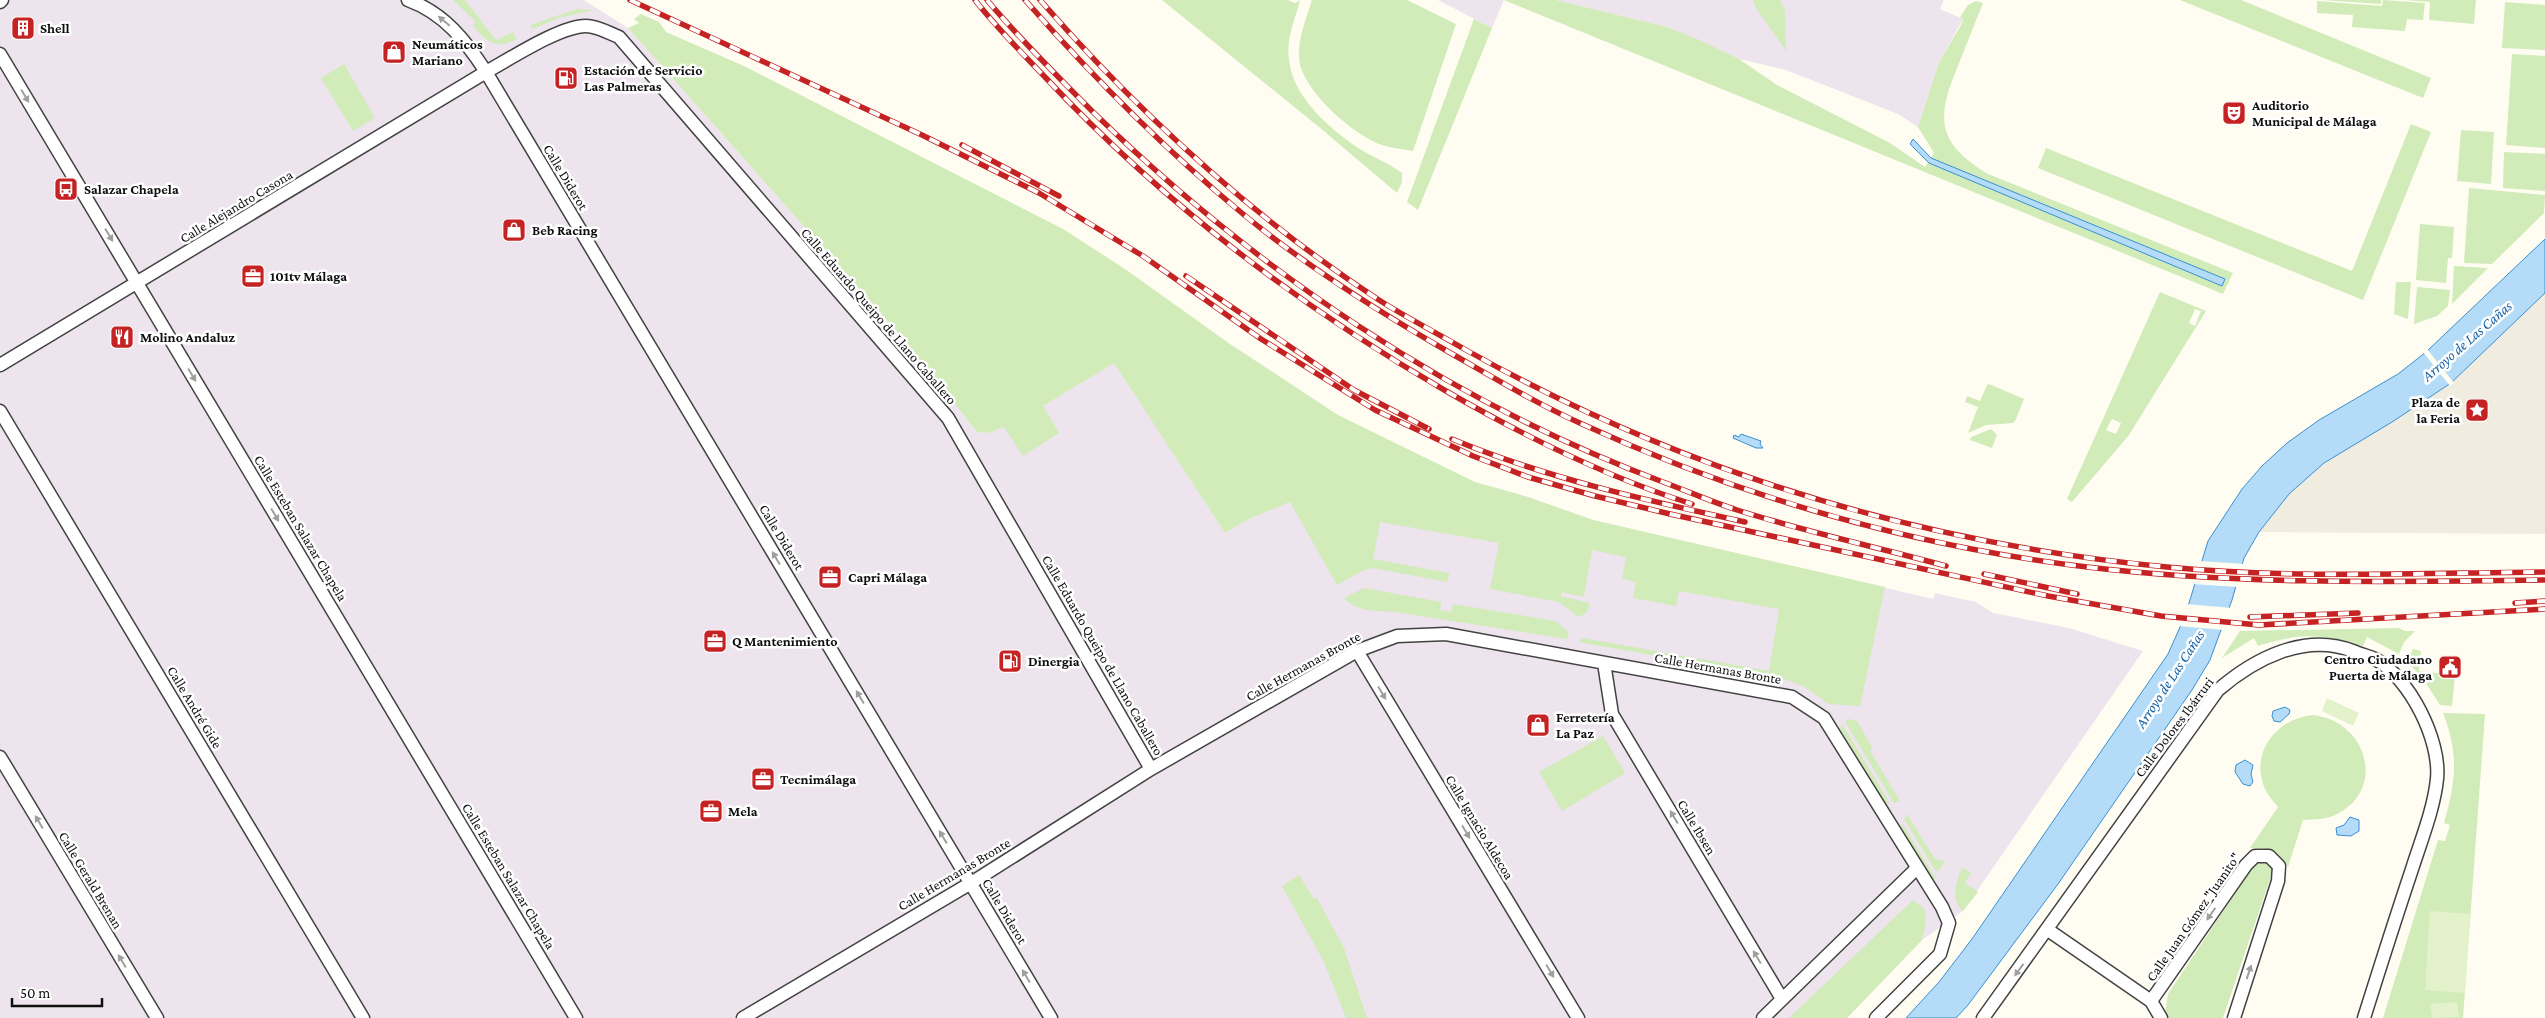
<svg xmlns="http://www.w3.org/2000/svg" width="2545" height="1018" font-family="'Crimson Pro',serif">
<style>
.industrial{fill:#ede4ee}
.green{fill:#d1ebb9;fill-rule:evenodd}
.pitch{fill:#e3f2cb}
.plaza{fill:#f0ecdf}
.water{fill:#b4dcf8;stroke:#398fd2}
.pier{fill:#fffdf2}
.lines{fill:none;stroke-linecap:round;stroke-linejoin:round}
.minor-casing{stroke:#424242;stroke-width:15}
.minor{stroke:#fff;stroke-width:12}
.rail-casing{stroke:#c52223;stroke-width:5.5}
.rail{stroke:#fff;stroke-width:4;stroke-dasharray:11;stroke-linecap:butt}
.oneway{fill:#9f9f9f}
.labels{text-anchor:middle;stroke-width:5;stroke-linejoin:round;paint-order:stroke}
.poi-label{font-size:14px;font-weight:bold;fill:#0f0f0f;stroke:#fff;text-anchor:start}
.street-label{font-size:14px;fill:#0f0f0f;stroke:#fff}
.water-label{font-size:15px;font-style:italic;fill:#1361a6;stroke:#fff}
</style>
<rect width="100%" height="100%" fill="#fffdf2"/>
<!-- industrial -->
<path class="industrial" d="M 0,0 L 584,0 L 628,28 L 902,337 L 977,432 L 989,433 L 1004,427 L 1043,406 L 1114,362 L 1225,533 L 1249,519 L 1290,502 L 1525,496 L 1593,520 L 1933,599 L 1935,593 L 1976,602 L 1993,613 L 2069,628 L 2143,651 L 1963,911 L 1922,940 L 1847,1018 L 0,1018 Z
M 1438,0 L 1504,0 L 1492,28 Z
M 1556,0 L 1944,0 L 1940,9 L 1963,19 L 1939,62 L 1918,127 L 1898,114 L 1786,70 L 1739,59 L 1667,27 Z"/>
<!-- green -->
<path class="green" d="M 453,0 L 465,0 L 496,40 L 513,32 L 517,39 C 496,50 487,42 473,26 L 476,22 Z
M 1162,0 L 1288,0 L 1295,3 L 1300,0 C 1297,13 1291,27 1289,41 C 1283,88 1321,121 1355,146 C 1370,156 1387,162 1402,173 L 1402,182 L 1397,193 L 1319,127 Z
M 1312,0 L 1407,0 L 1456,24 L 1413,151 C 1402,149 1390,148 1379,144 C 1351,132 1311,97 1301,68 C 1294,47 1306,20 1312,0 Z
M 1504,0 L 1556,0 L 1667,27 L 1697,39 L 1739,59 L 1777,85 L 1890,143 L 1925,167 L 1934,153 L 1918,127 L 1939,62 L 1961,25 L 1963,19 L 1960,17 L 1968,5 L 1976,1 L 1983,3 C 1974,25 1966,46 1957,68 C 1936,119 1937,143 1988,174 L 2233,273 L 2223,294 Z
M 1753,0 L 1780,0 L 1785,10 L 1786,51 L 1756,8 Z
M 2180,0 L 2241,0 L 2431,78 L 2423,98 Z
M 2322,0 L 2381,0 L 2381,4 Z
M 2383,0 L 2425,3 L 2423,20 L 2407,19 L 2405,31 L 2352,27 L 2353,15 L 2317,13 L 2317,1 L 2382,6 Z
M 2405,0 L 2476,0 L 2474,24 L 2429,20 L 2430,2 Z
M 2505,2 L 2545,5 L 2545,50 L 2502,48 Z
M 577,9 L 594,10 L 558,18 L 533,29 L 530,25 Z
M 641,14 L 659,22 L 666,32 L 744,66 L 1063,229 L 1125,269 L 1230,344 L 1338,415 L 1475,482 L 1525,496 L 1593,520 L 1885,587 L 1860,706 L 1829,704 L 1803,686 L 1784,679 L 1579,642 L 1582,638 L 1769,671 L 1779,609 L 1679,591 L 1676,606 L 1633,598 L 1636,582 L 1622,579 L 1626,557 L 1592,550 L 1584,597 L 1561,592 L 1561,596 L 1590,603 L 1587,612 L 1581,616 L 1577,616 L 1559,602 L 1490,589 L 1499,543 L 1380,522 L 1373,559 L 1449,573 L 1448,582 L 1372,568 L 1364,570 L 1337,585 L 1290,502 L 1249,519 L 1225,533 L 1114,363 L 1043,406 L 1059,433 L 1023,456 L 1004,427 L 989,433 L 977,432 L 902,337 L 628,28 L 639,23 L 634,19 Z
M 1474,19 L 1492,28 L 1418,210 L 1407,202 Z
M 2512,54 L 2545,56 L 2545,148 L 2506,145 Z
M 344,64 L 375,118 L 353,131 L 321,78 Z
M 2411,124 L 2431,132 L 2363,300 L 2038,168 L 2046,148 L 2352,271 Z
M 2461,130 L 2494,132 L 2491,184 L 2457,181 Z
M 2504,152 L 2545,154 L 2545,191 L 2503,188 Z
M 2469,188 L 2545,195 L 2544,213 L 2492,264 L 2464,263 Z
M 2420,224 L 2454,227 L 2452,258 L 2448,258 L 2446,283 L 2416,280 Z
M 2454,266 L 2488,268 L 2452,304 Z
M 2396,282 L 2411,282 L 2408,319 L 2394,314 Z
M 2417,287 L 2450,290 L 2448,306 L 2437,316 L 2414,324 Z
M 2160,292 L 2206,311 L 2129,435 L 2072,502 L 2067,499 ZM 2195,309 L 2201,311 L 2195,326 L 2189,323 ZM 2112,419 L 2121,423 L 2116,434 L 2106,430 Z
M 1989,384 L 2024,399 L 2015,421 L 2013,423 L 1986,425 L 1968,433 L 1978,407 L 1965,402 L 1967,396 L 1980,401 L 1987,385 Z
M 1991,429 L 1997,435 L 1992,448 L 1970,440 L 1971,437 Z
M 1364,588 L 1441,602 L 1440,610 L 1452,612 L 1453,604 L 1556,621 L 1569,633 L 1567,639 L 1394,612 C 1378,611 1356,612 1344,598 Z
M 2399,628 L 2405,631 L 2415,631 L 2404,642 L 2399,654 L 2367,637 L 2363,646 C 2323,633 2297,633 2258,646 L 2254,638 L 2222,658 L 2240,631 Z
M 2413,649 L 2421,651 L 2419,671 L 2455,675 L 2452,706 L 2440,705 L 2422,677 L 2407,662 Z
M 2443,713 L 2485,714 L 2463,1018 L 2383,1018 L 2438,840 L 2445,841 L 2450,825 L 2444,823 C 2456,781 2459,754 2443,713 Z
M 2312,715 C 2367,720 2387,789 2337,814 C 2326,820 2315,819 2303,820 L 2288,867 C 2275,849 2272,848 2250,848 L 2278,807 C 2272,800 2266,793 2263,784 C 2252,749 2278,719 2312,715 Z
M 1848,719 L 1857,721 L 1872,747 L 1870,751 L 1900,801 L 1894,803 L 1845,722 Z
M 1842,724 L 1890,803 L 1886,804 L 1840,729 Z
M 1603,736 L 1625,773 L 1562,811 L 1539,772 Z
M 1907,814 L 1935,859 L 1945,861 L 1939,871 L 1935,870 L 1904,819 Z
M 1902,823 L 1936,879 L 1931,879 L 1901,828 Z
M 2262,860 L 2270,863 L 2273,870 L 2223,1018 L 2167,1018 L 2165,1013 L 2168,994 L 2256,862 Z
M 1962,867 L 1971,873 L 1965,883 L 1978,892 L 1963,911 C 1950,901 1957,880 1962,867 Z
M 1299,875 L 1314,899 L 1317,898 L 1344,948 L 1367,1018 L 1346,1018 L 1324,962 L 1282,886 Z
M 1913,900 L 1924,908 C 1927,920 1925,928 1922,940 L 1847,1018 L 1789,1018 Z"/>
<!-- pitch -->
<path class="pitch" d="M 2327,698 L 2359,713 L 2353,726 L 2322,711 Z
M 2430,911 L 2470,914 L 2465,993 L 2425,990 Z
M 2457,1002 L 2459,1017 L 2432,1018 L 2430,1004 Z"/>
<!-- plaza -->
<path class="plaza" d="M 2545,293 L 2545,534 L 2259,532 L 2289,494 L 2306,477 L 2338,454 L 2392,422 L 2451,383 Z"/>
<!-- water -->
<path class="water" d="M 1913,139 L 1931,158 L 2225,279 L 2222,286 L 1929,163 L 1910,144 Z
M 2545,239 L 2545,293 L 2451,383 L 2392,422 L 2324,463 L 2289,494 L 2259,532 L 2244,558 L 2232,600 L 2210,660 L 2192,690 L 2058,884 L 1968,1005 L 1956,1018 L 1906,1018 L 1939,982 L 1972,939 L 2168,654 L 2185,616 L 2208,541 L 2242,489 L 2262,466 L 2287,443 L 2319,420 L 2398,374 L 2426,352 Z
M 1741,434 L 1761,441 L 1760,444 L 1763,448 L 1756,448 L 1733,438 L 1734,435 L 1739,437 Z
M 2285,707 L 2290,710 L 2289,714 L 2280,722 L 2274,721 L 2272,716 L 2273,711 Z
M 2245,760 L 2253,765 L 2251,774 L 2253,782 L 2250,786 L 2243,784 L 2235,772 L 2236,765 Z
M 2350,817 L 2359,820 L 2359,831 L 2351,836 L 2337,835 L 2336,828 L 2344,825 Z"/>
<!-- pier -->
<path class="pier" d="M 2427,349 L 2454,383 L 2450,386 L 2423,352 Z
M 2199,561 L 2245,564 L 2238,587 L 2192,584 Z
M 2186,604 L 2232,608 L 2224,630 L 2178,626 Z"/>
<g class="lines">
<!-- minor casing -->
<g class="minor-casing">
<path id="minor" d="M 408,0 C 444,13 466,41 486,72 L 1051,1018
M 0,2 L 2,0
M 0,54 L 576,1018
M 0,365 L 486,72 C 510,59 560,26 586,26 C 597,26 609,33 619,37 L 948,418 L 1151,769
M 0,411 L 363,1018
M 1357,651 L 1578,1018
M 1604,663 L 1612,714 L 1782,999
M 0,757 L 157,1018
M 2048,930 L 2151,1001 L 2161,1018
M 2151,1001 L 2246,865 L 2255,856 L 2269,856 L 2279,866 L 2278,881 L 2234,1018
M 743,1018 L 971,883 L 1151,769 L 1357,651 L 1397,636 L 1446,634 L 1792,697 L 1824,718 L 1942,907 L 1949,923 L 1940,954 L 1876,1018
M 1763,1018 L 1917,868
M 1983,1018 L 2218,690 C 2254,659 2305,632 2353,651 C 2360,654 2368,656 2375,659 C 2409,677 2441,740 2437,779 C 2434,808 2422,838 2413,866 C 2396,917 2380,967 2364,1018"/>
</g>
<!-- minor -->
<use href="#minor" class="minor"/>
<!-- rail casing -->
<g class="rail-casing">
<path id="rail" d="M 630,0 L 922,135 L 1039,193 L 1143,256 L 1261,339 L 1375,410 L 1473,456 L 1528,477 L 1595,496 L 1670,514 L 2048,596 L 2161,616 L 2259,625 L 2545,609
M 975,0 C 996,27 1020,51 1044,76 C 1161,201 1297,305 1446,391 C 1524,436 1606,477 1692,504
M 987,0 C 1020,39 1057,76 1093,112 C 1255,270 1450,402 1663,482 C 1687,491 1712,502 1737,510 C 1806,532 1877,547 1946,566
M 1025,0 C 1092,76 1164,149 1243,214 C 1306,266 1376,310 1447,351 C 1491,376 1535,403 1582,424 C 1741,497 1913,546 2087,567 C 2239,585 2392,582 2545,580
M 1040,0 C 1139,113 1252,217 1379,300 C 1407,318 1437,333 1466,350 C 1685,473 1917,543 2167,567 C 2292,579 2420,573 2545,572
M 962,145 L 1059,196
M 1186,276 L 1354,390 L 1429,429
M 1452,439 C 1546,478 1645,500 1745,522
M 1984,574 L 2077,594
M 2515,603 L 2545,601
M 2250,617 L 2358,613"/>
</g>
<!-- rail -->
<use href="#rail" class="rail"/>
</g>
<!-- one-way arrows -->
<defs><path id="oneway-solid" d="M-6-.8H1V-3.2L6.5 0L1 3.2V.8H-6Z" transform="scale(1.25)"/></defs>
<g class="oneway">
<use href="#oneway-solid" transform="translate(444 21) rotate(-140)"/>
<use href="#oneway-solid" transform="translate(25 96) rotate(59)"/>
<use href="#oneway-solid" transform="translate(109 235) rotate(59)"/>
<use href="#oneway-solid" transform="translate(192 375) rotate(59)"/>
<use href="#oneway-solid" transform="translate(275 515) rotate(59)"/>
<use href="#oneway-solid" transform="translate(776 558) rotate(-121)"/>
<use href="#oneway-solid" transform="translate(1382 693) rotate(59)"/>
<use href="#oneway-solid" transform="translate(860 697) rotate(-121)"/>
<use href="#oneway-solid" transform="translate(1674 817) rotate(-121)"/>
<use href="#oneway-solid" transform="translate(39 822) rotate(-121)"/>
<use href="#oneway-solid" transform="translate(1466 832) rotate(59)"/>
<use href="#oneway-solid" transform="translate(943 837) rotate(-121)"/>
<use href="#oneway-solid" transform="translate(2211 914) rotate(125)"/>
<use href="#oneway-solid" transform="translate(1757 957) rotate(-121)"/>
<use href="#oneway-solid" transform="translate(122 961) rotate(-121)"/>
<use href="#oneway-solid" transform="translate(2019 970) rotate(126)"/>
<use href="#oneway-solid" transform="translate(1550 971) rotate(59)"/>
<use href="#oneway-solid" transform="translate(2249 972) rotate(-72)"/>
<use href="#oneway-solid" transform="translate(1026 976) rotate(-121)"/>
</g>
<!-- icons -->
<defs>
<g id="building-square" transform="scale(1.25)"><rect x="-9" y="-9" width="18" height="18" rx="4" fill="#c52223" stroke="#fff"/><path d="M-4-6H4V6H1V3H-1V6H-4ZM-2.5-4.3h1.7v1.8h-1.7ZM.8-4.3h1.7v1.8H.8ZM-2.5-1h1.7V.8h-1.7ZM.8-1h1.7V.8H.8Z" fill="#fff"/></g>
<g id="shop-square" transform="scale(1.25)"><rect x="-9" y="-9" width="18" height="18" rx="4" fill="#c52223" stroke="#fff"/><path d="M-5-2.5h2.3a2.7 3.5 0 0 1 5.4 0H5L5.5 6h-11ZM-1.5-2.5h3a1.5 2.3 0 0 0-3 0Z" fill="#fff"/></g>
<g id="fuel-square" transform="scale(1.25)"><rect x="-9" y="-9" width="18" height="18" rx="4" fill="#c52223" stroke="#fff"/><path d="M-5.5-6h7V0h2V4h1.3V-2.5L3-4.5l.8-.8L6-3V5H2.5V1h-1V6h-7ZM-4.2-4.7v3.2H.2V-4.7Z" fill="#fff"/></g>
<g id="theatre-square" transform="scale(1.25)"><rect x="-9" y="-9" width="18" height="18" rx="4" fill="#c52223" stroke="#fff"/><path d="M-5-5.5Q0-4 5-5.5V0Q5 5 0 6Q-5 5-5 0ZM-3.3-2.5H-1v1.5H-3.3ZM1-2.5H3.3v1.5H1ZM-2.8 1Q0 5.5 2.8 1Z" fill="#fff"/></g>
<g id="bus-square" transform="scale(1.25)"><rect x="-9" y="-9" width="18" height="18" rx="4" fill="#c52223" stroke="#fff"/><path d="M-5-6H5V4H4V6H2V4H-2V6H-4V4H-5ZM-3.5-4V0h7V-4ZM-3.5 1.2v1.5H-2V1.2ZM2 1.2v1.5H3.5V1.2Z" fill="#fff"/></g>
<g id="office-square" transform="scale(1.25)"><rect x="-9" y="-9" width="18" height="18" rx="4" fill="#c52223" stroke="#fff"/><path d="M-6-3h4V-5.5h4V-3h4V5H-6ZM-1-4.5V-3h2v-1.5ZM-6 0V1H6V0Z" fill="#fff"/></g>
<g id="restaurant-square" transform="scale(1.25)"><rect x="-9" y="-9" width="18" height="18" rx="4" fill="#c52223" stroke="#fff"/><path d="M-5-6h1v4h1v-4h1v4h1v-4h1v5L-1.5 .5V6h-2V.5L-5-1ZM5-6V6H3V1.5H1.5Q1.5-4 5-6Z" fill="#fff"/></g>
<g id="sight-square" transform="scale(1.25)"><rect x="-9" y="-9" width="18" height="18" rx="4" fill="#c52223" stroke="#fff"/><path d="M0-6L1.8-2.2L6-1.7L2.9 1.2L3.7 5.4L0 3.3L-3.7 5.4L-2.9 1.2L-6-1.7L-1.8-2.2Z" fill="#fff"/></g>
<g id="civic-square" transform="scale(1.25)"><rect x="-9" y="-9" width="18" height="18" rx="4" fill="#c52223" stroke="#fff"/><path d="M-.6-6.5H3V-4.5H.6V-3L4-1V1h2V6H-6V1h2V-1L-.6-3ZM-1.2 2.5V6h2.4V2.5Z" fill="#fff"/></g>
</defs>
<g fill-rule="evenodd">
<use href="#building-square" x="23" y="28"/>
<use href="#shop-square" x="394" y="52"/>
<use href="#fuel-square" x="566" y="78"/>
<use href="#theatre-square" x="2234" y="113"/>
<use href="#bus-square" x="66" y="189"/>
<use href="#shop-square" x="514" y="230"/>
<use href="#office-square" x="253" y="276"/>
<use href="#restaurant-square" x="122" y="337"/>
<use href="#sight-square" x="2477" y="410"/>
<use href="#office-square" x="830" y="577"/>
<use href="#office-square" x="715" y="641"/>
<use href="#fuel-square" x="1010" y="661"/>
<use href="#civic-square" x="2450" y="667"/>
<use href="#shop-square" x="1538" y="725"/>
<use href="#office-square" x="763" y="779"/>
<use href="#office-square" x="711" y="811"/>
</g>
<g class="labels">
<!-- poi labels -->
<g class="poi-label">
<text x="40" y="33">Shell</text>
<text x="412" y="49">Neumáticos<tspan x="412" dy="16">Mariano</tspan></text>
<text x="584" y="75">Estación de Servicio<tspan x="584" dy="16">Las Palmeras</tspan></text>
<text x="2252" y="110">Auditorio<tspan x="2252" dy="16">Municipal de Málaga</tspan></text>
<text x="84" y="194">Salazar Chapela</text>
<text x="532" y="235">Beb Racing</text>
<text x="270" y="281">101tv Málaga</text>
<text x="140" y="342">Molino Andaluz</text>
<text x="2460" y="407" text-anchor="end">Plaza de<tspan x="2460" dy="16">la Feria</tspan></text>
<text x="848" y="582">Capri Málaga</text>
<text x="732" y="646">Q Mantenimiento</text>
<text x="2432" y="664" text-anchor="end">Centro Ciudadano<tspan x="2432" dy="16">Puerta de Málaga</tspan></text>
<text x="1028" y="666">Dinergia</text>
<text x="1556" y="722">Ferretería<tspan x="1556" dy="16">La Paz</tspan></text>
<text x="780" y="784">Tecnimálaga</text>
<text x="728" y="816">Mela</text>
</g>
<!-- street labels -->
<g class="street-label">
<text transform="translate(566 177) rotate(59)" y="5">Calle Diderot</text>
<text transform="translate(236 206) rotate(-31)" y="5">Calle Alejandro Casona</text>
<text transform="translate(879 316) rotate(49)" y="5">Calle Eduardo Queipo de Llano Caballero</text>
<text transform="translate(301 528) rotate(59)" y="5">Calle Esteban Salazar Chapela</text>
<text transform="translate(782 537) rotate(59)" y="5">Calle Diderot</text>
<text transform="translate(1103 655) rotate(60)" y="5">Calle Eduardo Queipo de Llano Caballero</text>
<text transform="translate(1303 666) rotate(-29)" y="5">Calle Hermanas Bronte</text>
<text transform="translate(1718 668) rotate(10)" y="5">Calle Hermanas Bronte</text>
<text transform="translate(195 707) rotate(59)" y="5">Calle André Gide</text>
<text transform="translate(2174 727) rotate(-53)" y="5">Calle Dolores Ibárruri</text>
<text transform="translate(1480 827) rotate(59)" y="5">Calle Ignacio Aldecoa</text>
<text transform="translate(1697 827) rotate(59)" y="5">Calle Ibsen</text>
<text transform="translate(954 874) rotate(-31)" y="5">Calle Hermanas Bronte</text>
<text transform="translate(509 876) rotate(59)" y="5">Calle Esteban Salazar Chapela</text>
<text transform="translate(91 880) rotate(59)" y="5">Calle Gerald Brenan</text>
<text transform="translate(1005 911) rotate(59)" y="5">Calle Diderot</text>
<text transform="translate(2193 917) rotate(-55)" y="5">Calle Juan Gómez "Juanito"</text>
</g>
<!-- water labels -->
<g class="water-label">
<text transform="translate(2467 341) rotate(-41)" y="5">Arroyo de Las Cañas</text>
<text transform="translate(2170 679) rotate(-57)" y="5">Arroyo de Las Cañas</text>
</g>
</g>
<!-- scale -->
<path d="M12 998v8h90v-8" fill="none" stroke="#0f0f0f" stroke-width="2.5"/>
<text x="20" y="998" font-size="15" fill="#0f0f0f" stroke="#ffffff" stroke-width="4" paint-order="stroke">50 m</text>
</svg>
